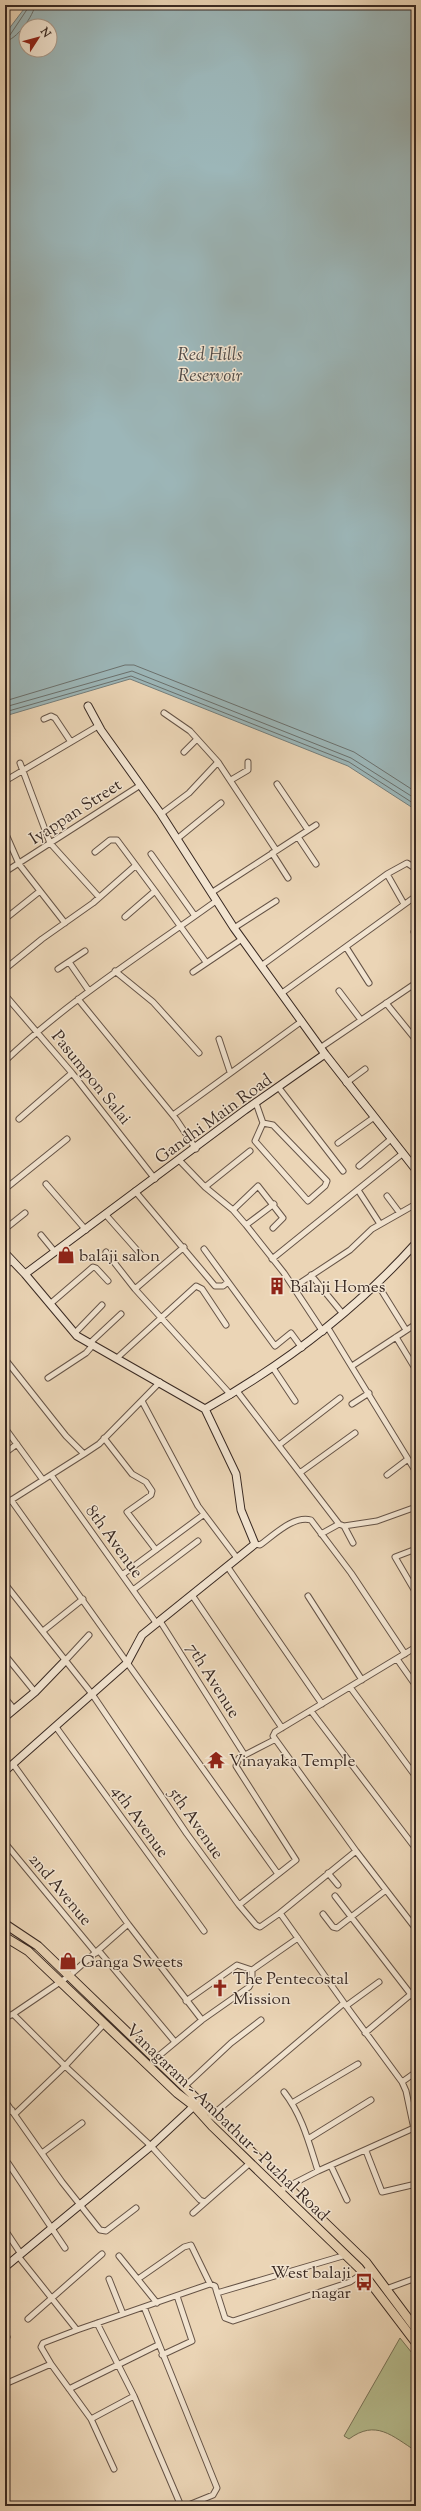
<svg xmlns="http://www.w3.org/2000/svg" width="421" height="2511" font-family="'Sorts Mill Goudy',serif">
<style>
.green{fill:#b6bd8f;stroke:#787358}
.water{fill:#9cb6b8;stroke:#747e7c;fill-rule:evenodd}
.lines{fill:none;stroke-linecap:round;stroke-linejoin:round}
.shore{stroke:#6a706d;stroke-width:1}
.street-casing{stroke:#665447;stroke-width:7}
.secondary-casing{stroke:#392922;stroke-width:9}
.primary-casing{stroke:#392922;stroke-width:10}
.street{stroke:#f2e4d0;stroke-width:5}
.secondary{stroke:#f2e4d0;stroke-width:7}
.primary{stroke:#ebd5b6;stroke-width:8}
.labels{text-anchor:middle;stroke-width:3;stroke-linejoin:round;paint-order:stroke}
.street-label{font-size:17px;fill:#392922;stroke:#f2e4d0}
.poi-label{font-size:17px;fill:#392922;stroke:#f2e4d0;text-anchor:start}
.water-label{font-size:18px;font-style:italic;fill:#524c48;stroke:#f2e4d0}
</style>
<rect width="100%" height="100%" fill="#ebd5b6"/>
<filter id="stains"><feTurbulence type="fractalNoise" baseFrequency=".005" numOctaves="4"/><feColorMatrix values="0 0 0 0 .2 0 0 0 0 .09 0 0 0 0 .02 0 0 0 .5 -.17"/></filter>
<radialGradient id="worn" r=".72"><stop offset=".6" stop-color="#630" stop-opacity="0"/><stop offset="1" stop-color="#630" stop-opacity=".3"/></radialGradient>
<!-- green -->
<path class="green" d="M 400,2338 L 416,2358 L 416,2451 C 392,2436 376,2419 349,2439 L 344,2436 Z"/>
<!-- water -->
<path class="water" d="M 27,5 L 416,5 L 416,810 L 348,766 L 130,679 L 5,716 L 5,34 ZM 26,26 L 50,26 L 50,50 L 26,50 Z"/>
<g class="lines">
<!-- shore -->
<path class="shore" d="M 5,36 L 10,35 L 30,5
M 5,41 C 16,41 34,15 35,5
M 5,701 L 125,665 L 134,665 L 354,752 L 416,792
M 5,707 L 132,671 L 351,758 L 416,799
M 5,712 L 131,676 L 349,762 L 416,805"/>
<!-- street casing -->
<g class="street-casing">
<path id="street" d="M 164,713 L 190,731 L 218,762 L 276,850
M 44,719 L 51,716 L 55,718 L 71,742
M 184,752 L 197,739
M 20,763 L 50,843 L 99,897
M 231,780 L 248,770 L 248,762
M 5,781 L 98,726
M 277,784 L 308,830
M 161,814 L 189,793 L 218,762
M 5,832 L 19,864 L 65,923
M 298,837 L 316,864
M 177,839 L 221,803
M 95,852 L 110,840 L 117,840 L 155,891 L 125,917
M 272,853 L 288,878
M 151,854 L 195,916
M 5,872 L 139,786
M 387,874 L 404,904
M 155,891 L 206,962
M 211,893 L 316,825
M 5,919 L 40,891
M 234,928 L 276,901
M 414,932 L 416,935
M 346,947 L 369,983
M 69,962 L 89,991
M 261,966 L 387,874 L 407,863 L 416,869
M 5,969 L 42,939 L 93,903 L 135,866
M 58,969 L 85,951
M 115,971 L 153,1002 L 199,1053
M 193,972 L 242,939
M 339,991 L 361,1020
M 282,993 L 416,896
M 5,995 L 72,1073 L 155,1179
M 78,999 L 176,1119 L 196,1149
M 386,1003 L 416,1040
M 219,1039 L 230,1072
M 320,1048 L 416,983
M 5,1061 C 69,1000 144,953 216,901
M 346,1083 L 365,1069
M 279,1088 L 343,1171
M 256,1103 L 263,1123 L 273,1125 L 327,1181 L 325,1186 L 308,1201 L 255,1141 L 263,1123
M 173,1115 L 302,1021
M 19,1119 L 72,1073
M 338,1143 L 373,1118
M 180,1161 L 205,1187 L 233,1210 L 246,1225 L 284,1273 L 323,1332
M 411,1164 L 416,1156
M 359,1166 L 391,1139
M 46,1184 L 86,1230
M 205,1187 L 250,1151
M 5,1189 L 67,1139
M 358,1190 L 380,1224
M 135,1191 L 215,1286 L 223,1286 L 228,1282
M 387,1196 L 399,1212
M 233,1210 L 258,1186 L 283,1218 L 273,1228
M 106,1215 L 144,1258
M 246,1225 L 274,1204
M 5,1229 L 25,1213
M 41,1235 L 55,1252
M 204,1249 L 275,1346 L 291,1333 L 302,1348
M 106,1252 L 135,1289 L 231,1395
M 272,1259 L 402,1154
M 5,1266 L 12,1261
M 311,1275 L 343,1314
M 378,1285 L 406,1330
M 294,1287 L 350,1250 L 372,1229 L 416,1204
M 135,1289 L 184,1247
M 50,1304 L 93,1267 L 96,1268 L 108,1281
M 328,1328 L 416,1472
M 75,1333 L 102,1305
M 396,1337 L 416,1370
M 90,1343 L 121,1314
M 117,1358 L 196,1286 L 202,1289 L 226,1325
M 5,1359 L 66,1436 L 84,1454 L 99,1444 L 160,1382
M 352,1366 L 416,1324
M 273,1368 L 295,1401
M 48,1378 L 86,1353 L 93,1345
M 237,1391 L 339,1524 L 344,1526 L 353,1543
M 142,1401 L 198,1506 L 237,1558
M 352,1404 L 369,1393
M 5,1428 L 43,1480
M 104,1438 L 132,1474 L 146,1482 L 152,1491 L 151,1495 L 127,1512 L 156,1550
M 279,1445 L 340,1398
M 5,1453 L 17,1444
M 301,1472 L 355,1433
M 51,1475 L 157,1624
M 387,1475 L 408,1459
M 11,1500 L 278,1874
M 5,1504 L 84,1454
M 344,1526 L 377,1521 L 416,1507
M 321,1534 L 339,1524
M 255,1544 L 260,1545 C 274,1535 294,1515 311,1520 L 351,1573 L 405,1654
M 416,1549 L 395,1557 L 416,1593
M 227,1566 L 322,1704
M 122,1575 L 203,1515
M 5,1584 L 92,1694 L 187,1834 L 239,1905 L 256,1925 L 260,1927 L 280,1913
M 133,1590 L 198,1541
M 192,1595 L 282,1728
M 308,1596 L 362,1680
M 160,1621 L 244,1754
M 43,1631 L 83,1599
M 5,1655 L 35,1692
M 397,1659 L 416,1686
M 64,1662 L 89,1635
M 350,1687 L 416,1777
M 5,1698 L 14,1709
M 311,1711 L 416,1849
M 56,1727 L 204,1931
M 13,1764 L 128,1924 L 202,2020
M 5,1843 L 96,1953
M 356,1851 L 416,1929
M 328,1873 L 338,1885
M 335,1896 L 416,2001
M 239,1905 L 296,1860 L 236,1766 L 239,1758 L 274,1740
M 323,1914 L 333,1927 L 337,1928 L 386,1890
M 99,1951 L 175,2042
M 252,1970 L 298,1938
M 344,2003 L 402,2082 L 406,2091 L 414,2129
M 346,2006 L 379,1982
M 13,2014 L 69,1976 L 128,1924
M 5,2018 L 13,2014 L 65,2066 L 151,2146 L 200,2200 L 205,2202
M 365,2033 L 416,1990
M 155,2059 L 202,2020 L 249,1987 L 252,1981 L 252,1970 L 237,1965 L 186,2001
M 402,2082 L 416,2072
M 184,2087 L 231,2043 L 261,2020
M 284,2092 C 302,2115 309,2143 318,2171
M 5,2101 L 62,2182 L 100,2230 L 106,2231 L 136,2208
M 292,2103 L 358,2064
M 5,2114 L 12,2110
M 15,2114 L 65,2066 L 104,2024
M 211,2116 L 344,2003 L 280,1913 L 356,1851 L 273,1736 L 275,1732 L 416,1647
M 308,2139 L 371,2100
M 366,2151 L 382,2192 L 416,2184
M 42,2153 L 82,2123
M 5,2162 L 8,2163 L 65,2248
M 331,2166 L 347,2200
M 279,2191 L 318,2171 L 416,2127
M 193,2213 L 250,2163
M 5,2230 L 21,2254
M 119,2256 L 157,2303
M 109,2279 L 123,2314
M 138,2279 L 184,2247 L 191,2245 L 210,2284
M 386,2289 L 416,2278
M 217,2293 L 225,2318 L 233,2321 L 350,2282 L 370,2268
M 144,2307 L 217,2488 L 213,2495 L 186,2506
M 28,2319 L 102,2254
M 97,2323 L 134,2396 L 181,2506
M 77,2330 L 210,2284 L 215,2286 L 217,2293 L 346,2255
M 5,2339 L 7,2337
M 162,2355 L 192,2341 L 177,2296
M 51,2364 L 91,2419 L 114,2469
M 5,2384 L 51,2364 L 41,2347 L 43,2343 L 77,2330 L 18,2256
M 69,2389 L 158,2345
M 91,2419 L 134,2396"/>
</g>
<!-- secondary casing -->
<g class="secondary-casing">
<path id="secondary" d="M 88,706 L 101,730 L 161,814 L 234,928 L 325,1054
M 5,1253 L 25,1274 L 245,1110 L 325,1054 L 416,1170
M 205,1409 C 285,1364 355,1311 416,1243
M 5,1717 L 35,1692 L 64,1662
M 5,1771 L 127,1663 L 142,1635 L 255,1544 L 241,1510 L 236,1474 L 205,1409 L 77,1336 L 25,1274
M 5,2267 L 151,2146 L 194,2106"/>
</g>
<!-- primary casing -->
<g class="primary-casing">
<path id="primary" d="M 5,1924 L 38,1946 L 366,2262 L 416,2329
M 5,1937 L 28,1951 L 177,2093 L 194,2106 L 212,2126 L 359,2268 L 416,2343"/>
</g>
<!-- street -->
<use href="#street" class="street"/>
<!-- secondary -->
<use href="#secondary" class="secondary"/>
<!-- primary -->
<use href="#primary" class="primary"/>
</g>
<!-- icons -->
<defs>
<g id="shop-bare" transform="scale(1.38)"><path d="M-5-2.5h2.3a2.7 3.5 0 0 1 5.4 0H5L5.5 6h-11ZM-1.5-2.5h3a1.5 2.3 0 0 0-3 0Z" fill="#8f2418" stroke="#f2e4d0" stroke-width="2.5" paint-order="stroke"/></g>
<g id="building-bare" transform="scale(1.38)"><path d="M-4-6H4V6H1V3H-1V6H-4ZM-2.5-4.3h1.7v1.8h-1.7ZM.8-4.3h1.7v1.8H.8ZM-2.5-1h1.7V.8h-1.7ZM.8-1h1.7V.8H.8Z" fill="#8f2418" stroke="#f2e4d0" stroke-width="2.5" paint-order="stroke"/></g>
<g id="temple-bare" transform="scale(1.38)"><path d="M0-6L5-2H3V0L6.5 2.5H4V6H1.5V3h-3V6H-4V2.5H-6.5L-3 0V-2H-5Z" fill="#8f2418" stroke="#f2e4d0" stroke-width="2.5" paint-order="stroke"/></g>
<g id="church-bare" transform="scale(1.38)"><path d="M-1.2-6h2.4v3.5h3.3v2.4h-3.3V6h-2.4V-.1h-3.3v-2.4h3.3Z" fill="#8f2418" stroke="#f2e4d0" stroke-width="2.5" paint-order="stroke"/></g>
<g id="bus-bare" transform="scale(1.38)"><path d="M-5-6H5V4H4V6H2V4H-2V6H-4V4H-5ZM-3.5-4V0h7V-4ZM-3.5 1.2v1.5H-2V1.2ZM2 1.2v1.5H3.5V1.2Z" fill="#8f2418" stroke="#f2e4d0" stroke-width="2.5" paint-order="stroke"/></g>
</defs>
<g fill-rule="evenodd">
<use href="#shop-bare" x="66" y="1255"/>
<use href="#building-bare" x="277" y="1286"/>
<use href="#temple-bare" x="216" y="1760"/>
<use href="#shop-bare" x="68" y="1961"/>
<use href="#church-bare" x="220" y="1988"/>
<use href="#bus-bare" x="364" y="2282"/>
</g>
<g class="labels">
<!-- street labels -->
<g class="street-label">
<text transform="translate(75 811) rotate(-33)" y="6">Iyappan Street</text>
<text transform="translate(92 1077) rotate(51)" y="6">Pasumpon Salai</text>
<text transform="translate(213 1118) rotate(-36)" y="6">Gandhi Main Road</text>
<text transform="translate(115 1541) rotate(54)" y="6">8th Avenue</text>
<text transform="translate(214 1680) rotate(58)" y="6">7th Avenue</text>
<text transform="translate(141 1821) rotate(54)" y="6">4th Avenue</text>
<text transform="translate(197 1823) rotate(55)" y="6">5th Avenue</text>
<text transform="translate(61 1889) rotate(50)" y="6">2nd Avenue</text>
<text transform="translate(228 2122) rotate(44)" y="6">Vanagaram - Ambathur - Puzhal Road</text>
</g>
<!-- poi labels -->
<g class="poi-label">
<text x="79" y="1261">balaji salon</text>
<text x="290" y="1292">Balaji Homes</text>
<text x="229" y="1766">Vinayaka Temple</text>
<text x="81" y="1967">Ganga Sweets</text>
<text x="233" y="1984">The Pentecostal<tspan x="233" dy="20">Mission</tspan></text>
<text x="351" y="2278" text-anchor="end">West balaji<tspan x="351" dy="20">nagar</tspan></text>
</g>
<!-- water labels -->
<g class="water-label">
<text x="210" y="360">Red Hills<tspan x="210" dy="21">Reservoir</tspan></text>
</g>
</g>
<!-- margin -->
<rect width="421" height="2511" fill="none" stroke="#ebd5b6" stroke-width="20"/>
<rect x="6" y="6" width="409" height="2499" fill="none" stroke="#392922" stroke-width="2"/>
<rect x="10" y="10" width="401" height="2491" fill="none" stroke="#392922"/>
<!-- north arrow -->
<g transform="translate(38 38) rotate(54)"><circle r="19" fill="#f2e4d0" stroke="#a8998a"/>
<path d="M0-3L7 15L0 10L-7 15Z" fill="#8f2418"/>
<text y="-6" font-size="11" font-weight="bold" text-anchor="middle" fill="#392922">N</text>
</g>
<rect width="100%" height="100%" filter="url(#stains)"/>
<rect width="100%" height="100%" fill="url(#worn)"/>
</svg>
